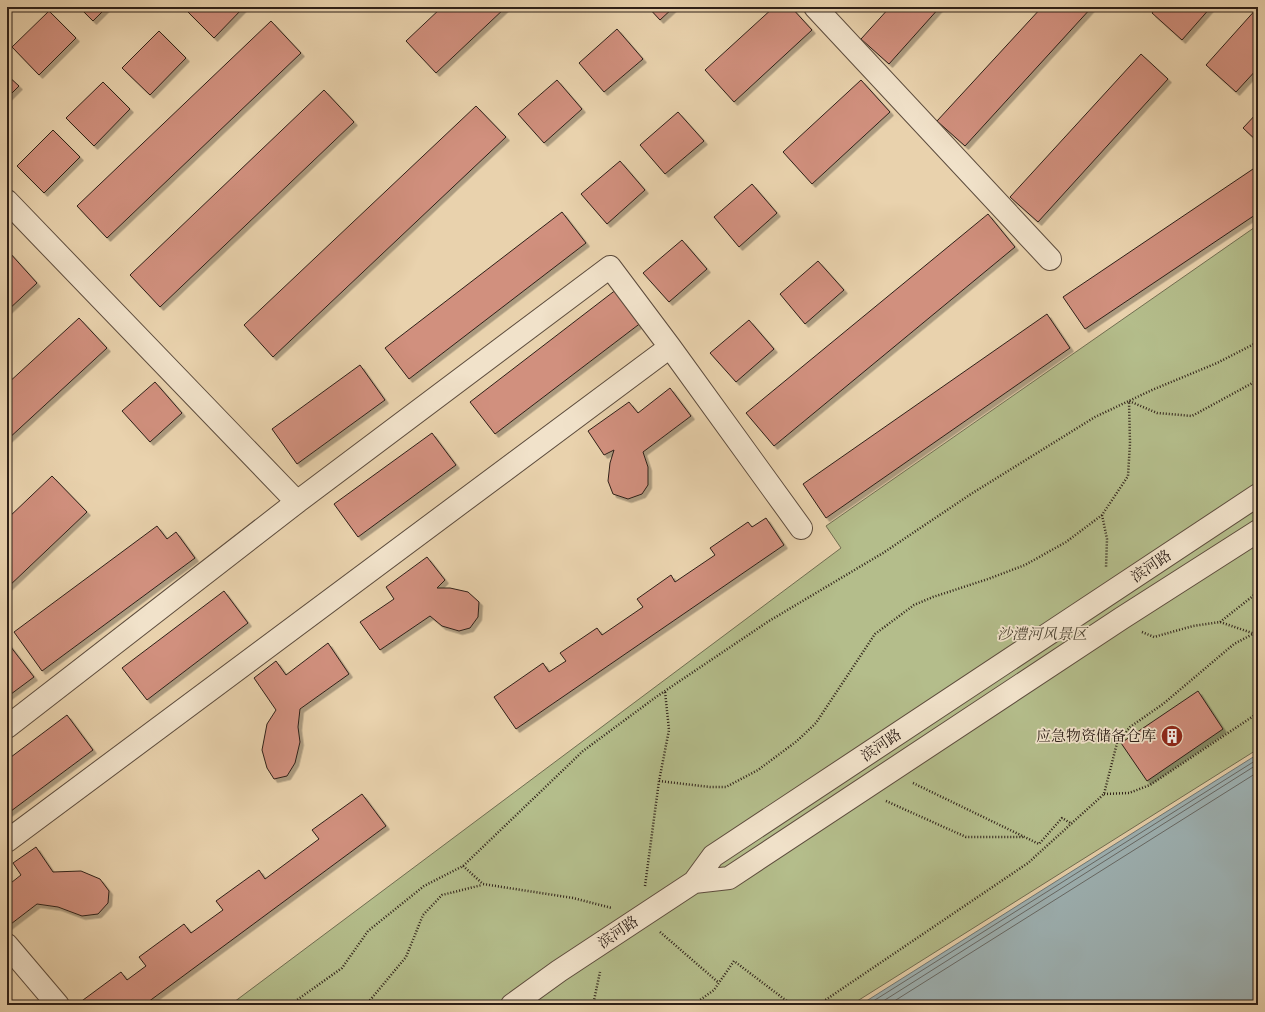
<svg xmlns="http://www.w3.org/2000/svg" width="1265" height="1012" font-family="'EB Garamond','Noto Serif SC',serif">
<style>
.park{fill:#b4bd8b;stroke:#716e52}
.water{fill:#9eb4b7;stroke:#717977}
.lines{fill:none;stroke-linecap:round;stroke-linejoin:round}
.shore{stroke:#666a68;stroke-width:1}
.building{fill:#d1907e;stroke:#2e2018;filter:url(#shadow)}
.minor-casing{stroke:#5d4c3d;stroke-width:24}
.path{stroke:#2e2018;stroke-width:2.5;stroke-dasharray:1 2;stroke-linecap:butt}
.minor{stroke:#f1e2ca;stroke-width:22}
.labels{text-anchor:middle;stroke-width:3.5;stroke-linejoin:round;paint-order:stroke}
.street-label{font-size:15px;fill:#2e2018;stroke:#f1e2ca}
.park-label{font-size:15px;font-style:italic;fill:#504735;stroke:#f1e2ca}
.poi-label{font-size:15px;fill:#2e2018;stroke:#f1e2ca;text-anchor:end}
</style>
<defs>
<filter id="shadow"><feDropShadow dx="3.5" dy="3.5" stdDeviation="0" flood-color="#0004"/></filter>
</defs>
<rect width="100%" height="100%" fill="#e9d2ad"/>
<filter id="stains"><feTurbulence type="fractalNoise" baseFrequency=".005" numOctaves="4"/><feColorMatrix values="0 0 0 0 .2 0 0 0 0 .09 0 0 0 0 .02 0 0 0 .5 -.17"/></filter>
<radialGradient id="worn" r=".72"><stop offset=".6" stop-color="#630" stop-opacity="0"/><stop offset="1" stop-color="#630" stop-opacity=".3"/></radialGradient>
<!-- park -->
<path class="park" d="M 1258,225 L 1258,749 L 851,1005 L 230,1005 L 841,548 L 826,526 Z"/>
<!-- water -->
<path class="water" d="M 1258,754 L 1258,1005 L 860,1005 Z"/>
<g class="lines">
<!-- shore -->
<path class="shore" d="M 867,1005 L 1258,759
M 877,1005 L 1258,764
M 888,1005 L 1258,772"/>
</g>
<!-- building -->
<path class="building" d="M 79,7 L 107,7 L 93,21 Z
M 190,7 L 244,7 L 214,38 L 187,11 Z
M 442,7 L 506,7 L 436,73 L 406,41 Z
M 648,7 L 674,7 L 660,20 Z
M 774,7 L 791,7 L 812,30 L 734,102 L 705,70 Z
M 890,7 L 940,7 L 889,64 L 861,39 Z
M 1042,7 L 1092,7 L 965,146 L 937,121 Z
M 1157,7 L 1211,7 L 1182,40 L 1152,13 Z
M 1258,7 L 1258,68 L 1236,92 L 1206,65 Z
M 49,11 L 76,38 L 39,75 L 12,47 Z
M 271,21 L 301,53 L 107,238 L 77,206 Z
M 617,29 L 643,59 L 604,92 L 579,63 Z
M 159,31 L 186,58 L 150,95 L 122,68 Z
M 1141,54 L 1168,79 L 1038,222 L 1010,197 Z
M 7,75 L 19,86 L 7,98 Z
M 557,80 L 582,109 L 544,143 L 518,114 Z
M 861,80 L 890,112 L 812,184 L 783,152 Z
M 103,82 L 130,109 L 94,146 L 66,118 Z
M 324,90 L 354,122 L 160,307 L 130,275 Z
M 476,106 L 506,137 L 273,357 L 244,325 Z
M 678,112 L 704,141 L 665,174 L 640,145 Z
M 1258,112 L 1258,142 L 1243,128 Z
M 53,130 L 80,157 L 44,193 L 17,166 Z
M 620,161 L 645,190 L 607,224 L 581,194 Z
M 1253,169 L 1258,176 L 1258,213 L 1085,329 L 1063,297 Z
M 752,184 L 777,213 L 739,247 L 714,217 Z
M 562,212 L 586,243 L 409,379 L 385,348 Z
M 988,214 L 1015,247 L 774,446 L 746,413 Z
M 682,240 L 707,269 L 669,302 L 643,273 Z
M 9,252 L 37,283 L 7,311 L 7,255 Z
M 818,261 L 844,290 L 805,324 L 780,294 Z
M 617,289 L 642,322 L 495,434 L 470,402 Z
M 1047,314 L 1070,348 L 826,518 L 803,484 Z
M 79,318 L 107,348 L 7,440 L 7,384 Z
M 749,320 L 774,349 L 736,382 L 710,353 Z
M 360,365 L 385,400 L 297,464 L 272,429 Z
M 155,382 L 182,413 L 150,442 L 122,411 Z
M 670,388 L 691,416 L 643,452 L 648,467 L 648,485 L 642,494 L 628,499 L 613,494 L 608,481 L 610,463 L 614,450 L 604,455 L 588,431 L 629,402 L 638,413 Z
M 432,433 L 456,465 L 358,537 L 334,504 Z
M 52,476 L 87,512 L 7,588 L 7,519 Z
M 766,518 L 784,545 L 516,729 L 494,697 L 543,663 L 549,672 L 566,661 L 560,653 L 597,628 L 602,635 L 643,607 L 637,599 L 671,575 L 675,582 L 715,555 L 710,548 L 748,522 L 752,527 Z
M 157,526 L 167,539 L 176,532 L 195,558 L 42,671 L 14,632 Z
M 427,557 L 445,580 L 437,588 L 450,588 L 468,592 L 479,602 L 478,617 L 470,628 L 459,631 L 442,626 L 430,616 L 380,650 L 360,622 L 394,599 L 386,587 Z
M 224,591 L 248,623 L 147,700 L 122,668 Z
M 7,642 L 34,677 L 7,697 Z
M 328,643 L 349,674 L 300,709 L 298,727 L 300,742 L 295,763 L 287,776 L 274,779 L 267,768 L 262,750 L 267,724 L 276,710 L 254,678 L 276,661 L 286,675 Z
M 1198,691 L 1223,729 L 1147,781 L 1121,743 Z
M 67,715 L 93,750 L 7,814 L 7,760 Z
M 362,794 L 386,826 L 144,1005 L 80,1005 L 79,1003 L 121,972 L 127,980 L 146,966 L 139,957 L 184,924 L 191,933 L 223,910 L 216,901 L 259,870 L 265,879 L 319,839 L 312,830 Z
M 36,847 L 53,872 L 81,871 L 100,879 L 109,891 L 108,903 L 98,914 L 82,916 L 58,907 L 37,904 L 7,927 L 7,886 L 21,875 L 13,863 Z"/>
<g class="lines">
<!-- minor casing -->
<g class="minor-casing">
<path id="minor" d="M 815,7 L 1050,259
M 7,201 L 297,502 L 7,727
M 297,502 L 610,267 L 670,347 L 801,528
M 7,841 L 670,347
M 694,882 L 729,878 L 1122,618 L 1258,531
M 7,945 L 58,1005
M 512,1005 L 559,971 L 694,882 L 713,856 L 1258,495"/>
</g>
<!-- path -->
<path class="path" d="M 1102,515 L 1107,539 L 1106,568
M 1220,622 L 1258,592
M 1142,632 L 1154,637 L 1193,626 L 1220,622 L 1258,635
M 659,781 L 710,787 L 726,787 L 758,770 L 797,741 L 816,723 L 875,634 L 914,605 L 933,597 L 988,579 L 1025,565 L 1066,542 L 1102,515 L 1128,476 L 1130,443 L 1129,401 L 1157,413 L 1192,416 L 1258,380
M 913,783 L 1039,844 L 1062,818 L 1072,824
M 1104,794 L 1129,793 L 1150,785 L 1258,713
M 886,801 L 966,837 L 1023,837
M 463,866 L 483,884 L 573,898 L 612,908
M 645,886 L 659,781 L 669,730 L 665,691
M 660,932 L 719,983
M 290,1005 L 342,968 L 368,931 L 424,886 L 463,866 L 583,751 L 656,697 L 769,621 L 883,553 L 971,494 L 1095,417 L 1152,390 L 1217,363 L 1258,342
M 366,1005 L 406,957 L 423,915 L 442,895 L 482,885
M 593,1005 L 600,972
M 693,1005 L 714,990 L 734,961 L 792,1005
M 818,1005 L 1028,863 L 1104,794 L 1117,743 L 1130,727 L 1163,704 L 1234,644 L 1253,634"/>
<!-- minor -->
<use href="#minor" class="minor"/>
</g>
<!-- icons -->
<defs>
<g id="building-disc" transform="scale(1.15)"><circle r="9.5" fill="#8f2418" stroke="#f1e2ca"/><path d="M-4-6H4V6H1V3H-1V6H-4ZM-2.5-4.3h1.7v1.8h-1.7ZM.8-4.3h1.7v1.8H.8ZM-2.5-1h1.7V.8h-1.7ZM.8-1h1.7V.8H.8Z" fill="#fff"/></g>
</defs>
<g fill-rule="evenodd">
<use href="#building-disc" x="1172" y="736"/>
</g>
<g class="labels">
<!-- street labels -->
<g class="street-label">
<text transform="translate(1151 566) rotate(-34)" y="5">滨河路</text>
<text transform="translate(881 745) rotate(-34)" y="5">滨河路</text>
<text transform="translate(618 932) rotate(-34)" y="5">滨河路</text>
</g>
<!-- park labels -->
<g class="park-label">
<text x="1042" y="639">沙澧河风景区</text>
</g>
<!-- poi labels -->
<g class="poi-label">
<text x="1156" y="741">应急物资储备仓库</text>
</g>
</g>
<!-- margin -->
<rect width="1265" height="1012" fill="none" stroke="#e9d2ad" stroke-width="24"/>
<rect x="8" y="8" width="1249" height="996" fill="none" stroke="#2e2018" stroke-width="2"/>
<rect x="12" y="12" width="1241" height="988" fill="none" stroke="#2e2018"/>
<rect width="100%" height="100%" filter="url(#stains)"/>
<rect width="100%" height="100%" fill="url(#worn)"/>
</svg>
